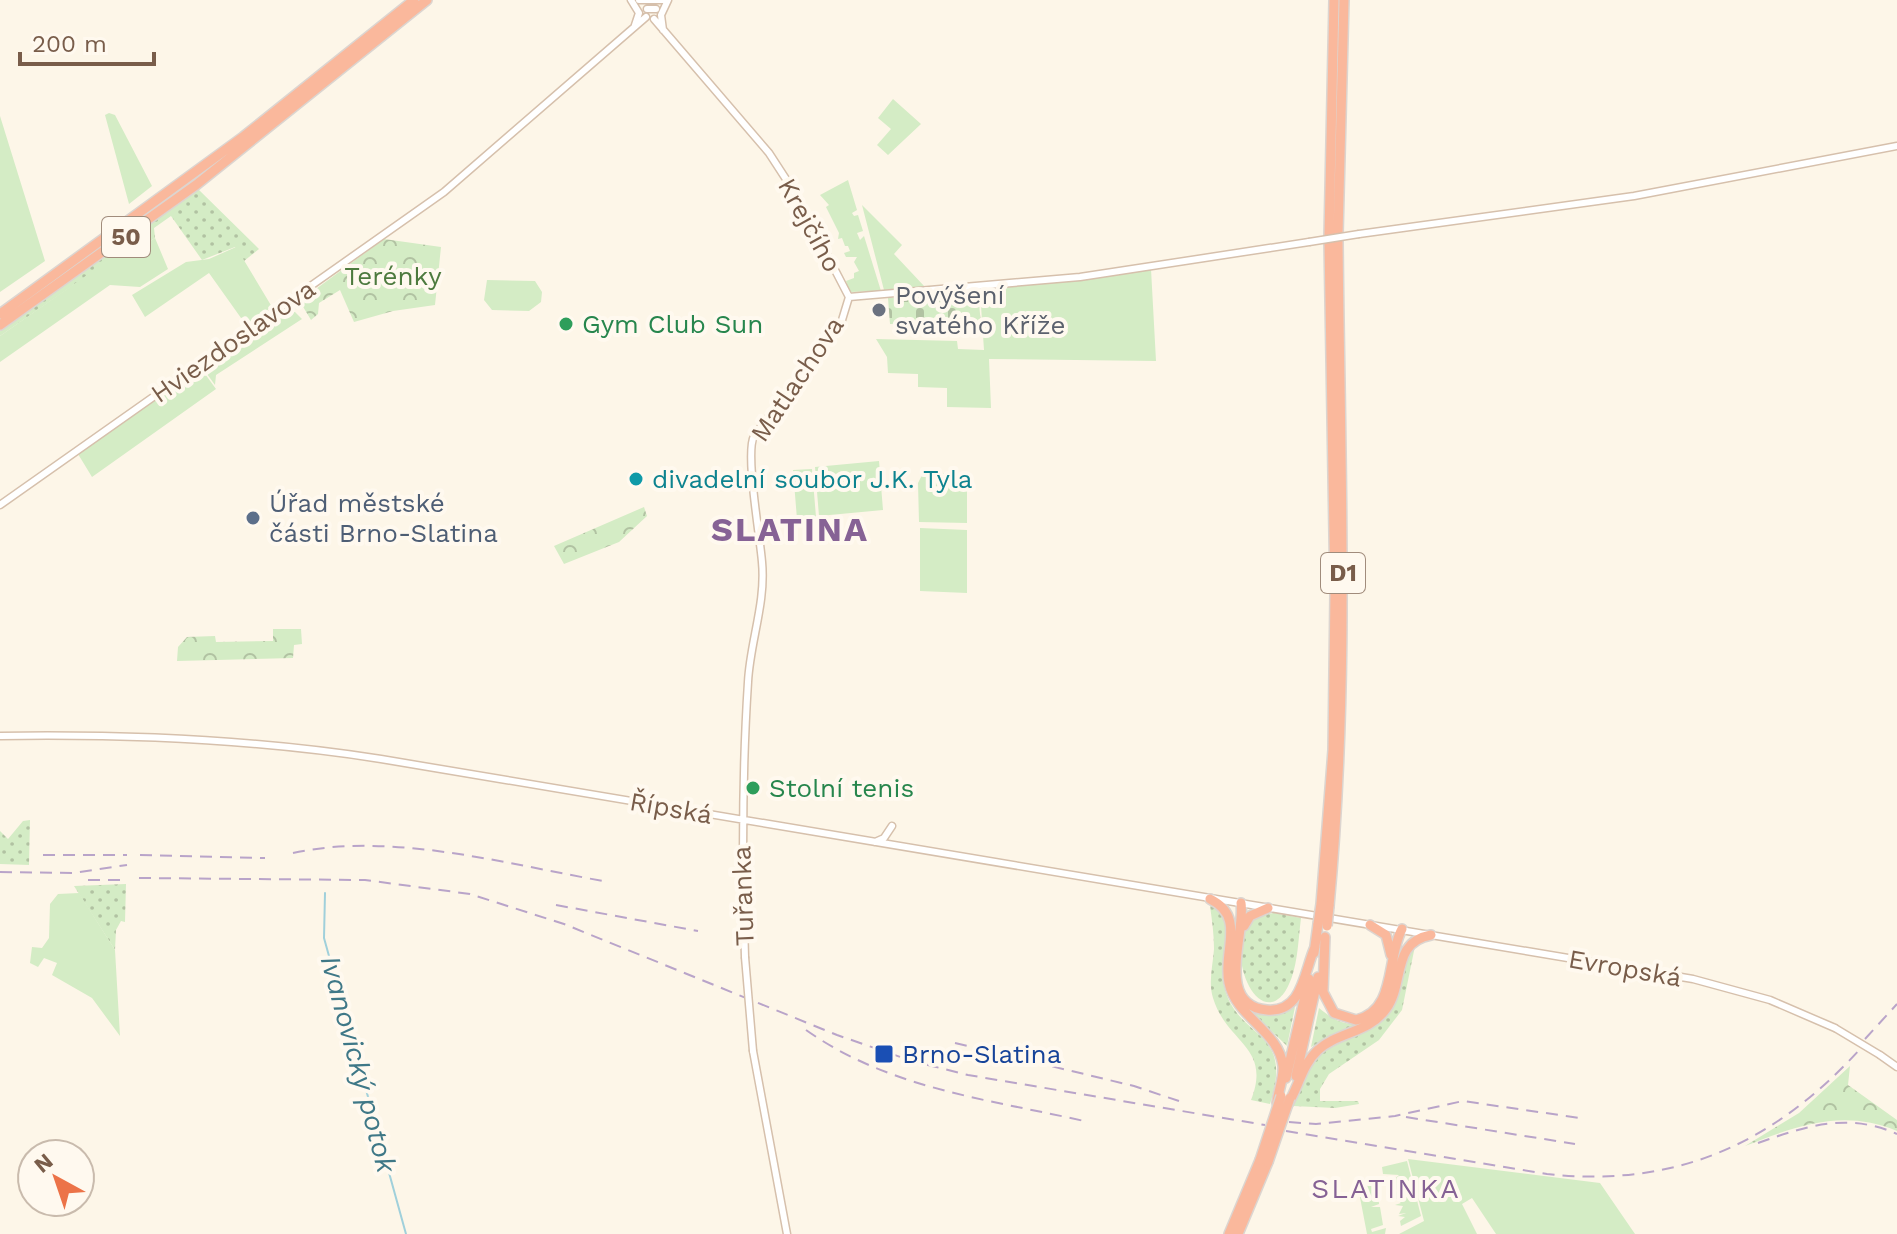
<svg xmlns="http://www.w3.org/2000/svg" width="1897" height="1234" font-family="'Work Sans',sans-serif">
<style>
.grass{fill:url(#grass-dots)}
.forest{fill:url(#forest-crowns)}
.cemetery{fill:url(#cemetery-stones)}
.garden{fill:#d4ecc5}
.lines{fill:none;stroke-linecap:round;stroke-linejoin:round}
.stream{stroke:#a0d0db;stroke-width:2}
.secondary-casing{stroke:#d6c0ac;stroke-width:9}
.highway-casing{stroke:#dcd5d0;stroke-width:12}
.secondary{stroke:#fff;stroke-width:6}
.highway{stroke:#fab89c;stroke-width:9}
.rail{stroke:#b9a4c9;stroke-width:2;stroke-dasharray:12 8;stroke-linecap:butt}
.secondary-bridge-casing{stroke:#d6c0ac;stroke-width:9;stroke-linecap:butt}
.highway-bridge-casing{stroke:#dcd5d0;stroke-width:12;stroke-linecap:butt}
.secondary-bridge{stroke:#fff;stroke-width:6}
.highway-bridge{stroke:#fab89c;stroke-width:9}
.worship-dot{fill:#6b7280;stroke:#fff9ef;stroke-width:3}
.leisure-dot{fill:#2e9e5b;stroke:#fff9ef;stroke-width:3}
.culture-dot{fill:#0f9aa8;stroke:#fff9ef;stroke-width:3}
.service-dot{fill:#5c6f8a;stroke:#fff9ef;stroke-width:3}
.transit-dot{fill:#1a4fb4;stroke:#fff9ef;stroke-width:3}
.labels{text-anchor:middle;stroke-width:8;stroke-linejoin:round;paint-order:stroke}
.shield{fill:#fff9ef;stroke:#a18c7c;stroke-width:2}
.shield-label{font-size:24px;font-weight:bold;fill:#795d4a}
.street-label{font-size:26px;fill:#795d4a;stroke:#fff9ef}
.park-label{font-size:26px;fill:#4d7a3e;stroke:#fff9ef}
.worship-label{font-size:26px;fill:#5b616d;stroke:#fff9ef;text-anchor:start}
.leisure-label{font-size:26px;fill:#27864d;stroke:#fff9ef;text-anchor:start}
.culture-label{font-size:26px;fill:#0d838f;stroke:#fff9ef;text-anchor:start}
.service-label{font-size:26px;fill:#4e5e75;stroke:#fff9ef;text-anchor:start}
.transit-label{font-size:26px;fill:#164399;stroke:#fff9ef;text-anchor:start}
.water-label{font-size:28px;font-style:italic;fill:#3f7887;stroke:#fff9ef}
.neighbourhood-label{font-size:28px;letter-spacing:2px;fill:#866295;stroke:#fff9ef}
.district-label{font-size:34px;font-weight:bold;letter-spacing:2px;fill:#866295;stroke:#fff9ef}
</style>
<defs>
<pattern id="grass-dots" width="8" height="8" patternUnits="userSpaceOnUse" patternTransform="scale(2)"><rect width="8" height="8" fill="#d4ecc5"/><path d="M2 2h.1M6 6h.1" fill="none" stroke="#b1c2a2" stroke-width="1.8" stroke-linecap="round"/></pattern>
<pattern id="forest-crowns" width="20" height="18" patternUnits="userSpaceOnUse" patternTransform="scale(2)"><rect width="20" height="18" fill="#d4ecc5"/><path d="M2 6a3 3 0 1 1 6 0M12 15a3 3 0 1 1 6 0" fill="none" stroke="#b1c2a2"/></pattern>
<pattern id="cemetery-stones" width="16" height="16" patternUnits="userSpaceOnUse" patternTransform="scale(2)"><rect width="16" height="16" fill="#d4ecc5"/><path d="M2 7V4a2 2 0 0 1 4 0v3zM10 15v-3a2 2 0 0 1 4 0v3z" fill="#b1c2a2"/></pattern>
</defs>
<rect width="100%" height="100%" fill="#fdf6e8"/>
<!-- grass -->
<path class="grass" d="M 198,189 L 259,249 L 244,261 L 235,247 L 202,260 L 171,216 L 154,228 L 155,238 L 136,250 L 134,243 L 0,336 L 0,331 Z
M 30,820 L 29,865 L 0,864 L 0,831 L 8,839 L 23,821 Z
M 126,884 L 125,922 L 121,921 L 116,930 L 115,950 L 74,886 Z
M 1210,906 L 1221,908 C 1234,938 1217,957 1224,986 C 1237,1041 1295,1027 1270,1104 L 1251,1100 C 1272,1046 1227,1044 1213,998 C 1208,982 1213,965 1214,949 C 1214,935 1212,920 1210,906 Z
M 1274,913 L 1301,918 C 1298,941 1298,970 1286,990 C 1254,1041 1209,918 1274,913 Z
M 1415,946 L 1402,1010 L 1379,1040 L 1329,1074 L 1320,1089 L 1320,1101 L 1358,1101 L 1359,1104 L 1335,1108 L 1293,1106 L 1301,1079 L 1316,1055 L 1368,1029 L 1405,956 Z
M 1295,1007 L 1287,1046 L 1249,1009 C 1266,1018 1279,1017 1295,1007 Z
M 1319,1008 C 1334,1020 1343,1026 1362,1023 L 1311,1047 Z"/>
<!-- forest -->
<path class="forest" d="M 384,239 L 441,247 L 435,305 L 393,311 L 354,322 L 340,290 L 319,303 L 318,314 L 311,320 L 302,305 L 305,297 Z
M 644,507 L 647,516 L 619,542 L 564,564 L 554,546 Z
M 273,629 L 301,629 L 302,644 L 294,645 L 293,658 L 177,661 L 178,647 L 187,637 L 215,636 L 216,642 L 273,641 Z
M 1850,1066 L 1848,1085 L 1897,1120 L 1897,1131 C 1843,1108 1796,1126 1745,1146 L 1799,1113 Z"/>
<!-- cemetery -->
<path class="cemetery" d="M 978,292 L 981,325 L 890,324 L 888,298 Z"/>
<!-- garden -->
<path class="garden" d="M 893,99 L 921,124 L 888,155 L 877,145 L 891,129 L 878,118 Z
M 109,113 L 115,115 L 152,186 L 129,204 L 105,115 Z
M 0,116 L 45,261 L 0,292 Z
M 848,180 L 857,210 L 852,213 L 854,216 L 858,215 L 863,231 L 857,233 L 860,240 L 864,236 L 881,291 L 849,292 L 846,281 L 854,278 L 854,273 L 859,271 L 854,262 L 857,257 L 846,257 L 844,253 L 850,251 L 848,246 L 845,246 L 842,238 L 838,239 L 839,233 L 826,207 L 829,205 L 820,195 Z
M 862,205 L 902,245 L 894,254 L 925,287 L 884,290 Z
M 155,238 L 168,269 L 140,287 L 110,285 L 0,362 L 0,336 L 134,242 L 136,250 Z
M 236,247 L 272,307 L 246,325 L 209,273 L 145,317 L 132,295 L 186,262 L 209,259 Z
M 1151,269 L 1156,361 L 989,359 L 991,408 L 947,407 L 947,388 L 918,387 L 918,374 L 888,373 L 887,357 L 876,339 L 957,341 L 958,349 L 984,350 L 980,291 Z
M 487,280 L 535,281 L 542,292 L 541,302 L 529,311 L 492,310 L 484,300 Z
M 295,312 L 302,319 L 216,375 L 215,385 L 202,367 L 286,313 Z
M 200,367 L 216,389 L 92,477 L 78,454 Z
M 879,461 L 883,510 L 819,516 L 815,467 Z
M 812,469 L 816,517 L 797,519 L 793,470 Z
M 923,473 L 961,474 L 961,480 L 967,483 L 967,523 L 919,522 L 918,483 Z
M 920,528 L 967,530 L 967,593 L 920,591 Z
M 79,893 L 115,950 L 120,1036 L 92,998 L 52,975 L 57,963 L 44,958 L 38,967 L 30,963 L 32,947 L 42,948 L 49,938 L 50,904 L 58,894 Z
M 1408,1159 L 1600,1183 L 1635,1234 L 1496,1234 L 1472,1198 L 1462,1204 L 1477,1234 L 1399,1234 L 1424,1221 Z
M 1407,1161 L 1421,1216 L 1401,1226 L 1400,1221 L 1405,1217 L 1398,1216 L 1406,1213 L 1399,1214 L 1403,1206 L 1395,1205 L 1401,1203 L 1397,1200 L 1402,1198 L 1394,1199 L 1397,1190 L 1390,1183 L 1399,1175 L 1383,1174 L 1382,1167 Z
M 1374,1184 L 1372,1194 L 1378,1193 L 1379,1204 L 1371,1207 L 1380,1207 L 1383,1225 L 1371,1229 L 1372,1232 L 1386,1228 L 1385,1234 L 1367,1234 L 1358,1187 Z"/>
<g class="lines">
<!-- stream -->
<path class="stream" d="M 325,893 L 324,938 L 406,1234"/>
<!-- secondary casing -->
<g class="secondary-casing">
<path id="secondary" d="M 631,0 L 639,13 L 635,25
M 639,0 L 663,0
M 647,9 L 656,9
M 654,19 L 769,153 L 795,193 L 849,297
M 663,30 L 661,15 L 668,0
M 1359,234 L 1634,196 L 1897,146
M 849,297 L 1080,277 L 1309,242
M 0,505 L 444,192 L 646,17
M 0,736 C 128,734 254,739 381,759 L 1693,979 L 1770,1000 L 1835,1028
M 875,842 L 884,838 L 892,826
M 745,957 C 742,865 742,774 748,682 C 750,642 766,603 762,562 C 760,536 745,453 754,436 L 842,320 L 849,297
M 753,1051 L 787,1234
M 1880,1055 L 1897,1067"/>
</g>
<!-- highway casing -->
<g class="highway-casing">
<path id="highway" d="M 1338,234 L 1344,0
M 1329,236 L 1334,0
M 0,314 L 243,137 L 414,0
M 0,325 L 196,185 L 427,0
M 1210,899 C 1247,917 1222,952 1229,983 C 1236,1017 1279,1031 1283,1066 C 1284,1079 1278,1091 1277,1103
M 1241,903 C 1246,932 1214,1006 1267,1010 C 1303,1013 1304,971 1315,947
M 1321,904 L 1333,750 L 1335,593 L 1329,242
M 1329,906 C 1350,684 1340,463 1338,241
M 1370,925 L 1386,935 L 1391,955
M 1244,926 L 1250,916 L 1268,908
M 1325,937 L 1323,992 L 1334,1013 L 1356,1020 C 1397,1011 1386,958 1402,929
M 1314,953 L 1318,924
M 1296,1076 L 1318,977
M 1286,1078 L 1309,979
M 1288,1104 C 1299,1086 1302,1065 1318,1050 C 1337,1032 1369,1033 1386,1009 C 1405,983 1391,942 1431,935
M 1229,1234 L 1260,1160
M 1238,1234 L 1268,1162"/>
</g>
<!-- secondary -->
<use href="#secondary" class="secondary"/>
<!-- highway -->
<use href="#highway" class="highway"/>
<!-- rail -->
<path class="rail" d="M 293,853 C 393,831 509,865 609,882
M 43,855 L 127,855
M 140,855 L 265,858
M 0,872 L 73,873 L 127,865
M 139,878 L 365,880 L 470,894 L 564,924 L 837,1035 L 912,1061 L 968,1075 L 1265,1125
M 88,880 L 127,880
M 556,905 L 698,931
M 806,1030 C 890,1089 987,1099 1084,1121
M 1865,1039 L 1897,1004
M 955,1043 L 1134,1086 L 1179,1101
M 1406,1117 L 1575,1144
M 1289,1122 L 1316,1124 L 1395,1116 L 1463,1101 L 1580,1118
M 1286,1131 L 1547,1174 C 1676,1188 1774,1144 1861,1048
M 1758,1143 C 1806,1126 1848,1112 1897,1134"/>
<!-- secondary-bridge casing -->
<g class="secondary-bridge-casing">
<path id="secondary-bridge" d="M 1309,242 L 1359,234
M 745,957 L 753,1051
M 1835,1028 L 1880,1055"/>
</g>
<!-- highway-bridge casing -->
<g class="highway-bridge-casing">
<path id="highway-bridge" d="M 1318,924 L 1321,904
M 1327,926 L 1329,906
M 1260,1160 L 1281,1096
M 1268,1162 L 1290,1098"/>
</g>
<!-- secondary-bridge -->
<use href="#secondary-bridge" class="secondary-bridge"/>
<!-- highway-bridge -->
<use href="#highway-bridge" class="highway-bridge"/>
</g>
<!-- markers -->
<circle class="worship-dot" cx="879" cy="310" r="8"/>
<g class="leisure-dot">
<circle cx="566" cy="324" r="8"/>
<circle cx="753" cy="788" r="8"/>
</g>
<circle class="culture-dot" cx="636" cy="479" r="8"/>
<circle class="service-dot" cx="253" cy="518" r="8"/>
<rect class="transit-dot" x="874" y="1044" width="20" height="20" rx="4"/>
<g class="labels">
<!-- shield labels -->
<g class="shield">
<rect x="102" y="217" width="48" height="40" rx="6"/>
<rect x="1321" y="553" width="44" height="40" rx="6"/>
</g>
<g class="shield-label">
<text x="126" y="245">50</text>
<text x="1343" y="581">D1</text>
</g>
<!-- street labels -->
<g class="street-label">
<text transform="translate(810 225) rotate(61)" y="9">Krejčího</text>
<text transform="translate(233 341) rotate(-35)" y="9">Hviezdoslavova</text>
<text transform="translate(797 379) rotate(-56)" y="9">Matlachova</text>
<text transform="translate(671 808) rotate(10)" y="9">Řípská</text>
<text transform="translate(743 896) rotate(-92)" y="9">Tuřanka</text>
<text transform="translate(1625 968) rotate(10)" y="9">Evropská</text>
</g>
<!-- park labels -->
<g class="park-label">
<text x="393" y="285">Terénky</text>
</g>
<!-- worship labels -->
<g class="worship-label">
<text x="895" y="304">Povýšení<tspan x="895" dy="30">svatého Kříže</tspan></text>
</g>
<!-- leisure labels -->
<g class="leisure-label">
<text x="582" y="333">Gym Club Sun</text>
<text x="769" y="797">Stolní tenis</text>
</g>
<!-- culture labels -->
<g class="culture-label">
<text x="652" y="488">divadelní soubor J.K. Tyla</text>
</g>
<!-- service labels -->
<g class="service-label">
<text x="269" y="512">Úřad městské<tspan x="269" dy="30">části Brno-Slatina</tspan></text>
</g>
<!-- transit labels -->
<g class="transit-label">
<text x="902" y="1063">Brno-Slatina</text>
</g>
<!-- water labels -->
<g class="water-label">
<text transform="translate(359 1064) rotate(75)" y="10">Ivanovický potok</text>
</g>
<!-- neighbourhood labels -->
<g class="neighbourhood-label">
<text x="1386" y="1198">SLATINKA</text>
</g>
<!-- district labels -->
<g class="district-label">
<text x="790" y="541">SLATINA</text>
</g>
</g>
<!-- north arrow -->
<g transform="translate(56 1178) rotate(320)"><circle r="38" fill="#fff9ef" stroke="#c9bbad" stroke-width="2"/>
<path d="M0-6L14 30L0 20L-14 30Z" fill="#ec7348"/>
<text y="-12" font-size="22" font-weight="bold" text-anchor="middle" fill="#795d4a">N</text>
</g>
<!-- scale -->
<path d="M20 52v12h134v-12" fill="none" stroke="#795d4a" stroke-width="4"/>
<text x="32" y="52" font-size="24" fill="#795d4a" stroke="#fff9ef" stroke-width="6" paint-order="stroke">200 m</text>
</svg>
